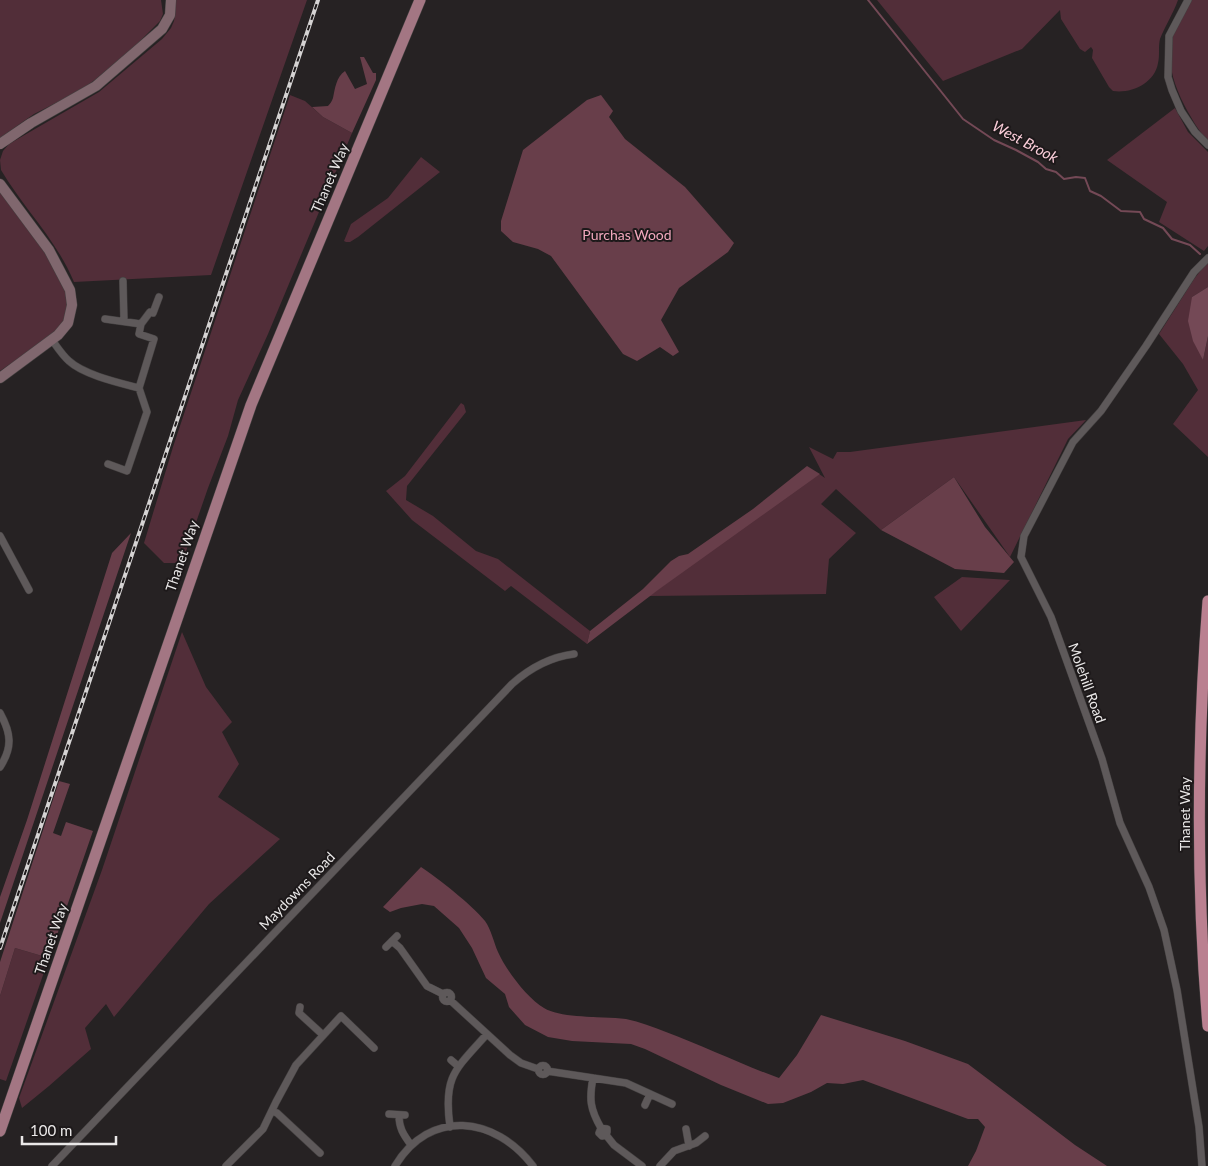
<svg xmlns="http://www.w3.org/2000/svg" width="1208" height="1166" font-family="Lato,sans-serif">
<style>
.green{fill:#522e39}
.forest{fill:#683e4a}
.water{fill:#744956}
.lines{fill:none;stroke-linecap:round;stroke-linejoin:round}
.stream{stroke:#744956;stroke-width:2}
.minor-casing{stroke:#444141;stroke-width:8}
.secondary-casing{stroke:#444141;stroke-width:11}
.primary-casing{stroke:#444141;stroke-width:12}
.trunk-casing{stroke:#444141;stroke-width:12}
.minor{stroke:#5e595a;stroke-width:7}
.secondary{stroke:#80676e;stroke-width:10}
.primary{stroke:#a37683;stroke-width:11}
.trunk{stroke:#ba8090;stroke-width:11}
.rail-casing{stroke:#d5d3d3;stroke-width:4}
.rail{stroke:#1d191a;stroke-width:2;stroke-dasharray:5.5;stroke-linecap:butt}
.labels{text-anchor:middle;stroke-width:4;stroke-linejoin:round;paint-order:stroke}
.street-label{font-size:14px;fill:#eae8e8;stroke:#1d191a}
.park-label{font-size:14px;fill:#f2a8bd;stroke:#1d191a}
.water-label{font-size:15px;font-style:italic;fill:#fcceda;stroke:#1d191a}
</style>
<rect width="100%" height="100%" fill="#262223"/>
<!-- green -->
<path class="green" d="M 0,0 L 161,0 L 163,14 L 160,21 L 132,49 L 96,79 L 80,91 L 34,114 L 0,138 Z
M 174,0 L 307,0 L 211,275 L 74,282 C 56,239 24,209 1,170 L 0,160 L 3,151 L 9,144 L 99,92 L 162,39 L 171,28 L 174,21 L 175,14 Z
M 877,0 L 1178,0 C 1173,14 1165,26 1160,39 C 1158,47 1160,55 1158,63 C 1155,83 1131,94 1113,91 L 1109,87 L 1092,58 L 1093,50 L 1091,47 L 1085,52 L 1080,49 L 1061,19 L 1060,10 L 1022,49 L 943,81 Z
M 1191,0 L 1208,0 L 1208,140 C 1199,132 1194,122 1188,112 C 1174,87 1164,59 1174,31 C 1178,20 1185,10 1191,0 Z
M 290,95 L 305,101 L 323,117 L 352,133 L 268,334 L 238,400 L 228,436 L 208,488 L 183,560 L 176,563 L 164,563 L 144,543 L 173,447 Z
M 1175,108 L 1188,132 L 1208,152 L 1208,246 L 1204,251 L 1159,222 L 1167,202 L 1107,160 Z
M 421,157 L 440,172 L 358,237 L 350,242 L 346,242 L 344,241 L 351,224 L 388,198 Z
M 0,191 C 19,216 66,270 69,300 C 70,309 64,321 58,328 C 42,345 19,358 0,371 Z
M 1208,261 L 1208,287 L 1192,297 L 1203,360 L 1208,336 L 1208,457 L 1173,424 L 1198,390 L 1183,364 L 1159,334 L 1194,279 Z
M 461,403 L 464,405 L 466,412 L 407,486 L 406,500 L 433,516 L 476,551 L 498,559 L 590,631 L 587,644 L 511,586 L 505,591 L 412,520 L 386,491 L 405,476 Z
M 1086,420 L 1068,439 L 1010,557 L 954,477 L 881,530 L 836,489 L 821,504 L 856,533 L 829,559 L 826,594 L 649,596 L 783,498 L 819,474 L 825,478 L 809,447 L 833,459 L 837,452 L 850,452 Z
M 962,577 L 1010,580 L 961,631 L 934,597 Z
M 182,632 L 206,687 L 232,722 L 222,732 L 239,764 L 218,797 L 280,839 L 209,904 L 114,1017 L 106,1004 L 85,1028 L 91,1049 L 49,1086 L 22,1108 L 19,1098 L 102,870 Z
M 15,948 L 49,958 L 6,1081 L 0,1079 L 0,996 Z"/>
<!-- forest -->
<path class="forest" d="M 360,57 L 364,57 L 373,73 L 376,73 L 376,80 L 352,133 L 323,117 L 312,107 L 328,106 C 330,104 332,101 333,98 C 335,89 336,77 345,71 L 355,89 L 367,84 Z
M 601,95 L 613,111 L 609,117 L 625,139 L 685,187 L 734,243 L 728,252 L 679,288 L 661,320 L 679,352 L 673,356 L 660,347 L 637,361 L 623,354 L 551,256 L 538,249 L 513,242 L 501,231 L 501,221 L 523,150 L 587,100 Z
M 807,466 L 820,474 L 658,590 L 587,644 L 590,631 L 643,589 L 671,561 L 679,556 L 688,554 L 753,509 Z
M 954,477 L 985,527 L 1014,562 L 1004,573 L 955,569 L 881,530 Z
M 131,533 L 0,923 L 0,897 L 27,820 L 112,553 Z
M 59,781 L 70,784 L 53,833 L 61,836 L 66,822 L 93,831 L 49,958 L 15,948 L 0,996 L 0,962 Z
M 421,867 C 440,880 471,904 485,921 C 491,929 494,943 498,952 C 506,970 527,998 544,1008 C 562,1019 604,1016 626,1019 C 640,1022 653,1027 666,1032 C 704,1046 740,1064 779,1078 L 797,1055 L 821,1015 L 905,1041 L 968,1064 L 1075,1145 L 1107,1166 L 968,1166 L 976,1151 L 985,1127 L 978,1119 L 968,1119 L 863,1080 L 843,1084 L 827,1083 L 811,1092 L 783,1103 L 768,1104 L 721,1085 L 645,1049 L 631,1044 L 572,1041 L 548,1037 L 525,1025 L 509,1007 L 505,994 L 486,978 L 472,948 L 459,928 L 434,906 L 422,904 L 401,908 L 390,912 L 383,907 Z"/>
<!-- water -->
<path class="water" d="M 1208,287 L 1208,336 L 1203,360 L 1193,341 L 1188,321 L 1192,297 Z"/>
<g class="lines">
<!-- stream -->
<path class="stream" d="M 868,0 L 963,119 L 994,140 L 1016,150 L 1038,162 L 1046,169 L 1056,172 L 1064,179 L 1076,177 L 1085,178 L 1090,191 L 1101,196 L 1121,211 L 1140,212 L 1144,219 L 1163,228 L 1172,239 L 1190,245 L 1200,254"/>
<!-- minor casing -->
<g class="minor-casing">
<path id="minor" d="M 1188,0 L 1169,36 L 1168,77 L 1172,90 L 1181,111 L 1195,132 L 1208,145
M 123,281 L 124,321
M 105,319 L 141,324 L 139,334 L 154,339 L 139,388 L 147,412 L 127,471 L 108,464
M 141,324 L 150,312 L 153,313 L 159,297
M 52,340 C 57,347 63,356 69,361 C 84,375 120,383 139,388
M 0,536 L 29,590
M 0,713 C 11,733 13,747 0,767
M 392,941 L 400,948 L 427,986 L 443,994
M 386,947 L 397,936
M442.5 997a4.5 4.5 0 1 1 9 0a4.5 4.5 0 1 1-9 0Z
M 450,1000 L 510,1055 L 521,1063 L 538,1069
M 300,1007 L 299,1013 L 323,1035
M 451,1060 L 458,1066
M538.5 1070a4.5 4.5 0 1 1 9 0a4.5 4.5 0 1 1-9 0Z
M 547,1071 L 626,1083 L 672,1104
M 593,1078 C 589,1099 590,1109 601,1128 L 599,1133 L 602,1136 L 606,1135 L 607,1132 L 607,1129 L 601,1128
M 645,1105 L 650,1094
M 272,1111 L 277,1113 L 320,1153
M 389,1114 L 405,1115
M 399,1115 C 399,1128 403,1134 411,1145
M 450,1127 C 443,1076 455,1070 487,1034
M 686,1129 L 689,1146
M 606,1135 L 614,1145 L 642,1166
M 52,1166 L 512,684 C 530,668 550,657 574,654
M 226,1166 L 263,1129 L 276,1102 L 296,1065 L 341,1016 L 374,1048
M 395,1166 C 430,1108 495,1116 533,1166
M 660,1166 L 674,1151 L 696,1143 L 705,1136
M 1202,1166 L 1199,1127 L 1177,990 L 1164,930 L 1149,887 L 1120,823 L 1102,759 L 1051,617 L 1021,557 L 1024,536 L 1073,442 L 1101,411 L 1146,346 L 1194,272 L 1208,258"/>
</g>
<!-- secondary casing -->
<g class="secondary-casing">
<path id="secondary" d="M 0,144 L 31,123 L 96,86 L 162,29 L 170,15 L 171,0
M 0,184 L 49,250 L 70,290 L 72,305 L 68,323 L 58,335 L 0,378"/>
</g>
<!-- primary casing -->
<g class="primary-casing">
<path id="primary" d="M 0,1131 L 251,405 L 420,0"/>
</g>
<!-- trunk casing -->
<g class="trunk-casing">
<path id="trunk" d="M 1208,601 C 1197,742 1196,885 1208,1026"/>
</g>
<!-- minor -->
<use href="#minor" class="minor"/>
<!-- secondary -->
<use href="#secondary" class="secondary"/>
<!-- primary -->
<use href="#primary" class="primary"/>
<!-- trunk -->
<use href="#trunk" class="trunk"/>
<!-- rail casing -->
<g class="rail-casing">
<path id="rail" d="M 0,948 L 318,0"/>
</g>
<!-- rail -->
<use href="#rail" class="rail"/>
</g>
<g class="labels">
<!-- street labels -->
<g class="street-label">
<text transform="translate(330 178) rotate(-67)" y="5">Thanet Way</text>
<text transform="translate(182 556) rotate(-71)" y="5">Thanet Way</text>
<text transform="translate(1087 683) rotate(70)" y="5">Molehill Road</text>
<text transform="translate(1185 814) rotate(-90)" y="5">Thanet Way</text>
<text transform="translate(297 891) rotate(-46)" y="5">Maydowns Road</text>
<text transform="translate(51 939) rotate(-71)" y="5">Thanet Way</text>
</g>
<!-- park labels -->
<g class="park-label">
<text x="627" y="240">Purchas Wood</text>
</g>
<!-- water labels -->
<g class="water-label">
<text transform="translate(1025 142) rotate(28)" y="5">West Brook</text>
</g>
</g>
<!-- scale -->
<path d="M22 1136v8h94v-8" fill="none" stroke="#eae8e8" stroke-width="2.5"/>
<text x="30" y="1136" font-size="15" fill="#eae8e8" stroke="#1d191a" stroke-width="4" paint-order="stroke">100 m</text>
</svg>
